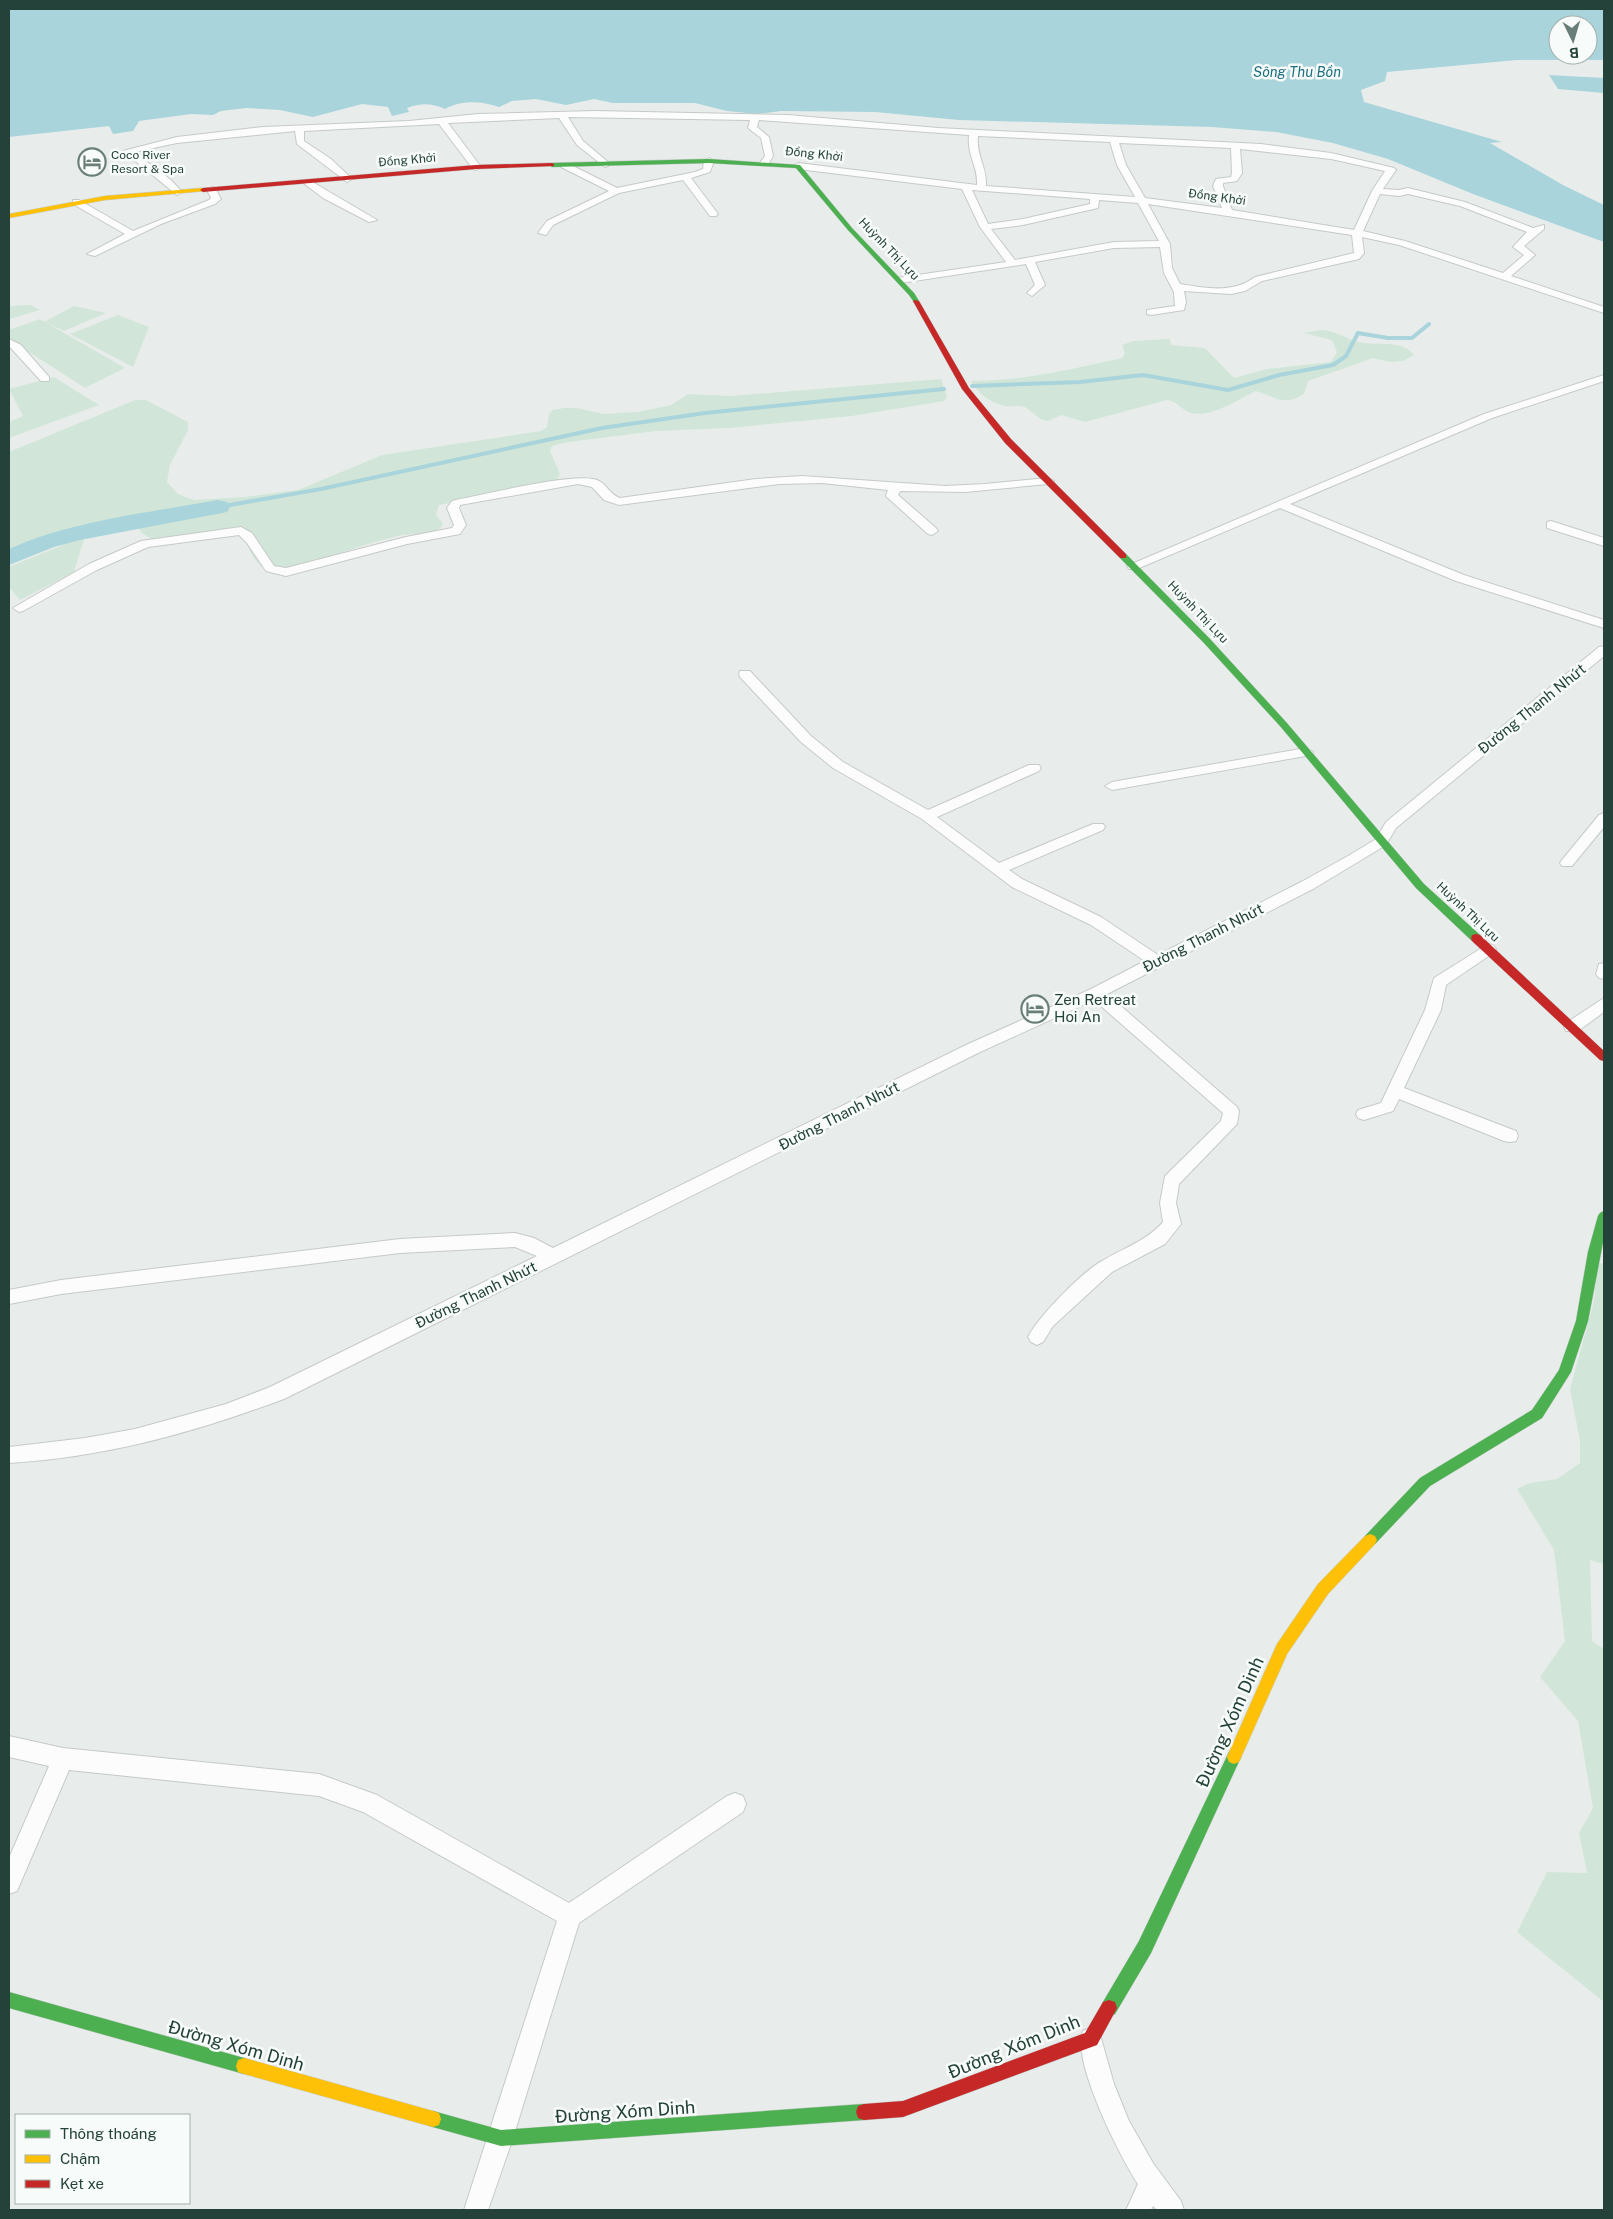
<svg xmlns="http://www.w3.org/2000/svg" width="1613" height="2219" font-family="'Public Sans',sans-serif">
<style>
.green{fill:#d1e6d8}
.water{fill:#a9d4db;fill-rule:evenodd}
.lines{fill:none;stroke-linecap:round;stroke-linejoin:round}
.stream{stroke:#a9d4db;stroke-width:4}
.river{fill:#a9d4db;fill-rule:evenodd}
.street-casing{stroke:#c5cac8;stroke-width:2}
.fast-casing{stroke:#c3cbc8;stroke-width:1}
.slow-casing{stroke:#c3cbc8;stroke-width:1}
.jam-casing{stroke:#c3cbc8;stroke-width:1}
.street{fill:#fcfcfc;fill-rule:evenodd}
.fast{fill:#4caf50;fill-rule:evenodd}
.slow{fill:#ffc107;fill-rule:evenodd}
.jam{fill:#c62828;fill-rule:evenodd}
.labels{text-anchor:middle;stroke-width:5;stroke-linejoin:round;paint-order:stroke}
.far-street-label{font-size:12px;fill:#24423a;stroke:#f7fbf9}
.far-poi-label{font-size:12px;fill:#24423a;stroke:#f7fbf9;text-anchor:start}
.far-water-label{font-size:14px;font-style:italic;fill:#1c6f80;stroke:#f7fbf9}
.street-label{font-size:15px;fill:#24423a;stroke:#f7fbf9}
.poi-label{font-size:15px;fill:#24423a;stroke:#f7fbf9;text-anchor:start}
.near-street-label{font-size:18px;fill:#24423a;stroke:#f7fbf9}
</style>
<rect width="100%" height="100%" fill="#e8edeb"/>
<!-- green -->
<path class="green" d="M 31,305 L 40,310 L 9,319 L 9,306 Z
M 74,306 L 106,313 L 64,331 L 45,322 L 125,368 L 85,388 L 9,339 L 9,330 L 40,319 L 44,322 Z
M 118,315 L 149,327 L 133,367 L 70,334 Z
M 1322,330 C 1338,332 1341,336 1355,341 C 1373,348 1400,337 1414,355 L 1403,361 L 1390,362 L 1373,358 L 1308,381 L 1304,394 C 1283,407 1276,397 1256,391 C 1237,400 1211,418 1191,413 C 1181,410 1177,401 1167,400 L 1085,422 L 1061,415 L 1048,421 L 1042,420 L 1025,407 C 1018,405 1012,407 1005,406 C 990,403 978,393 971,381 C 1022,381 1072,369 1122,358 L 1125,353 L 1122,345 L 1133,341 L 1170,339 L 1171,345 L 1205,348 L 1234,378 L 1267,369 L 1331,362 L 1337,352 L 1332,340 L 1304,333 Z
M 54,377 L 99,405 L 9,438 L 9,422 L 23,416 L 9,389 Z
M 941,379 L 947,397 L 944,401 L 852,416 L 729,428 L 656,431 L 569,442 L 552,446 L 550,451 L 560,474 L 556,482 L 439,505 L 436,515 L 443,524 C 434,540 416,532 402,535 C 361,544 321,561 280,571 C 254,570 252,554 242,532 L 156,542 L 142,533 L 132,519 L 83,527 L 16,546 L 9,551 L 9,452 L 135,400 L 146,400 L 188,422 L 188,430 L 170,465 L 167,482 L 178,494 L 194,500 L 244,497 L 298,490 L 382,455 L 541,431 L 547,427 L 549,414 L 553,410 L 564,408 L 576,408 L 604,414 L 638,412 L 671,405 L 688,394 L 730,396 Z
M 85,536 L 74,572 L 20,600 L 9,587 L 9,567 Z
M 1604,1263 L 1604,1564 L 1590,1560 L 1592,1641 L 1604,1649 L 1604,2002 L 1517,1932 L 1547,1872 L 1587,1873 L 1579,1833 L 1593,1808 L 1578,1721 L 1540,1677 L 1565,1641 L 1554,1550 L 1517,1489 L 1530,1483 L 1557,1479 L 1580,1463 L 1580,1441 L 1570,1389 L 1594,1301 L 1598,1264 Z"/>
<!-- water -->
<path class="water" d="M 9,9 L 1604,9 L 1604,60 L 1517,60 L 1387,72 L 1385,81 L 1361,90 L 1364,102 L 1502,142 L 1490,143 L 1563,185 L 1604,205 L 1604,242 L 1473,194 L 1388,159 L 1333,143 L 1276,132 L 1212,127 L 959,120 L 875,112 L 781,111 L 757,114 L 727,111 L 695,103 L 613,103 L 594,99 L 566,105 L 536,99 L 512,101 L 499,107 C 481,101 462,100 445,109 C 431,103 421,103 407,108 L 409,112 L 392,116 L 388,107 L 362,104 L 313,117 L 280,110 L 246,108 L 221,111 L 213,115 L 191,114 L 139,121 L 133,131 L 113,134 L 109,126 L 9,137 ZM 1558,25 L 1588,25 L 1588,55 L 1558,55 Z
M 1549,75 L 1604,78 L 1604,93 L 1558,89 Z"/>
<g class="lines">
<!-- stream -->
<path class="stream" d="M 972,386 L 1080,382 L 1143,375 L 1228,390 L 1279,375 L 1333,365 L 1346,356 L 1358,333 L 1388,338 L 1412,338 L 1429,324
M 218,507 L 321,489 L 602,428 L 705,413 L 944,389"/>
<!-- river -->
<path class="river" d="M 218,500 L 227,502 L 230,507 L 227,512 L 80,540 L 54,547 L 9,565 L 9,549 C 74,520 148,513 218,500 Z"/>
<!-- street casing -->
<g class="street-casing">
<path id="street" d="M 595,111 L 788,115 L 938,128 L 1261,144 L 1331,153 L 1394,168 L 1396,170 L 1383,189 L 1399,190 L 1408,188 L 1465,202 L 1533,228 L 1544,225 L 1544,229 L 1524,246 L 1535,255 L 1511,276 L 1604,307 L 1604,313 L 1399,245 L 1362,237 L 1364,253 L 1359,259 L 1262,281 L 1245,291 L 1231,294 L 1184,291 L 1186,302 L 1184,310 L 1151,315 L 1147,314 L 1147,310 L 1175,306 L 1174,292 L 1164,273 L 1160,247 L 1114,248 L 1035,262 L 1045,285 L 1032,296 L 1027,293 L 1035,285 L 1026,264 L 901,283 L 896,280 L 897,278 L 1006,262 L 980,227 L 962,189 L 798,169 L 793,166 L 798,163 L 977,185 C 978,165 967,157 969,135 L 759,120 L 757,127 L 769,137 L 773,156 L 768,165 L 765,166 L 760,163 L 765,156 L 761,138 L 748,128 L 750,120 L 568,117 L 583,141 L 608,162 L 608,166 L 605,167 L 577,145 L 559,118 L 448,123 L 481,167 L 476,170 L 473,169 L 439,124 L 304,131 L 304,141 L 331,159 L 350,177 L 352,179 L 347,182 L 297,144 L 295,131 L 177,143 L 134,152 L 171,180 L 182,192 L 177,195 L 123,151 L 177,137 L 263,127 L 409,121 L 478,114 ZM 978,136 L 1110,142 L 1117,165 L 1135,197 L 986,186 C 987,166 976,157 978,136 ZM 1119,143 L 1231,148 L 1232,173 L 1231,177 L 1216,179 L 1213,186 L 1222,208 L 1145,198 L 1126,165 ZM 1240,149 L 1331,159 L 1385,171 L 1372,191 L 1354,230 L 1232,210 L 1223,186 L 1223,183 L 1237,181 L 1242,173 ZM 972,190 L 1090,199 L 1090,204 L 1023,219 L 988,224 ZM 1380,194 L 1399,196 L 1408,194 L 1460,206 L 1527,232 L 1513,247 L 1524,255 L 1503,273 L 1405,241 L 1363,231 ZM 1099,200 L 1138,203 L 1159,241 L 1114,242 L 1015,260 L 991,229 L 1023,225 L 1098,208 ZM 1148,204 L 1352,235 L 1354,253 L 1255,277 C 1232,294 1207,288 1180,284 L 1172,268 L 1170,244 Z
M 709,158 L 714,161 L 710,172 L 691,178 L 718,214 L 716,216 L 710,216 L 683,180 L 619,193 L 553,225 L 546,235 L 538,233 L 547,221 L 609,191 L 561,167 L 561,163 L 567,163 L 617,188 L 695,172 L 703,169 L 704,161 Z
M 309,180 L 377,220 L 369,222 L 323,198 L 306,185 L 304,183 Z
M 212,187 L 215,188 L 221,199 L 215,204 L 161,224 L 95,256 L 87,254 L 125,234 L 73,204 L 73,200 L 79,200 L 133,231 L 209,200 L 211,198 L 207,190 Z
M 9,339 L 21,345 L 49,377 L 49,381 L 41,381 L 9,346 Z
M 1604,375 L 1604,381 L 1492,418 L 1290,504 L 1464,575 L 1604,620 L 1604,628 L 1456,581 L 1280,508 L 1137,569 L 1129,569 L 1127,566 L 1484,414 Z
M 802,476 L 945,486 L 985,484 L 1048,478 L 1054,481 L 1048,484 L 965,492 L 900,491 L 898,495 L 936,528 L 938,531 L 932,535 L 928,534 L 888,498 L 886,496 L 888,490 L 822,483 L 779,484 L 619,505 L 604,500 L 592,487 L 578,484 L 460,505 L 459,508 L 466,525 L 460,534 L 407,544 L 286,576 L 266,571 L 247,543 L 239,535 L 148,547 L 97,570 L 23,611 L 19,612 L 13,608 L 89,564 L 141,541 L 241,527 L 252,533 L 274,566 L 286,568 L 406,537 L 452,528 L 454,525 L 447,508 L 452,501 L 460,499 C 488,494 575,472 597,480 C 607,484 610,495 620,498 L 756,479 Z
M 1551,521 L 1604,538 L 1604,546 L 1547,528 L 1547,522 Z
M 1604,646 L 1604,656 L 1396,828 L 1386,845 L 1313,889 L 1107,994 L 1237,1107 L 1239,1111 L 1237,1124 L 1179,1184 L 1176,1203 L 1181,1224 L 1165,1244 L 1112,1272 L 1053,1326 L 1043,1342 L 1037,1345 L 1031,1342 L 1028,1337 C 1038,1317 1082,1272 1102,1261 C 1123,1248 1147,1241 1163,1222 L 1160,1203 L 1165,1176 L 1221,1121 L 1223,1113 L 1094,1000 L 978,1053 L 284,1399 C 192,1433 107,1457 9,1463 L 9,1447 L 85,1438 L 135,1429 L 226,1404 L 270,1387 L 537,1256 L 515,1247 L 400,1253 L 61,1294 L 9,1304 L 9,1290 L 61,1280 L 400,1239 L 515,1233 L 534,1238 L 553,1248 L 966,1045 L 1091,989 L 1145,961 L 1091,925 L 1012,887 L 922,819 L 833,768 L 801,742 L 740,677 L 739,674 L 740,671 L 750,671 L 811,736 L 843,762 L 928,810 L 1029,765 L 1039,765 L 1041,768 L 1039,771 L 937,817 L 999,863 L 1093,824 L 1103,824 L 1105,827 L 1103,830 L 1009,870 L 1022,879 L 1101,917 L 1158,955 L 1303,881 L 1348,856 L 1376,839 L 1386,822 L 1599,647 Z
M 1306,748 L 1313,752 L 1311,755 L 1112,790 L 1105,786 L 1112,782 Z
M 1604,813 L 1604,827 L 1572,866 L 1562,866 L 1560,863 L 1562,860 L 1599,815 Z
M 1488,944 L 1493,945 L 1496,949 L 1493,953 L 1446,985 L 1441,1010 L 1404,1088 L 1516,1131 L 1518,1136 L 1516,1141 L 1510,1142 L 1504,1141 L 1399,1099 L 1393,1111 L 1364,1120 L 1358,1118 L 1356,1114 L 1358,1110 L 1381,1103 L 1425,1010 L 1434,978 Z
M 1604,963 L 1604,979 L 1599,978 L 1596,974 L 1599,964 Z
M 1604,998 L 1604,1012 L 1578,1031 L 1566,1031 L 1564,1027 L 1566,1023 Z
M 9,1736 L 63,1748 L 319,1774 L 377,1795 L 569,1903 L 727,1796 L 735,1793 L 743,1796 L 746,1804 L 743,1812 L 579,1923 L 513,2138 L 488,2210 L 464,2210 L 557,1921 L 363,1812 L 319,1796 L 69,1770 L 17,1891 L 9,1894 L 9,1858 L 49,1766 L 9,1757 Z
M 1091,2027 L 1099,2031 L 1114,2084 L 1129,2121 L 1153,2163 L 1181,2201 L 1184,2210 L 1157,2210 L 1153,2206 L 1151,2210 L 1126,2210 L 1138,2184 C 1120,2157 1071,2060 1083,2031 Z"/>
</g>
<!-- fast casing -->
<g class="fast-casing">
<path id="fast" d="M 709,159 L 800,165 L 852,228 L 914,293 L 919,301 L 914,302 L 909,295 L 848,230 L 796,168 L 709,163 L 552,167 L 549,165 L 552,163 Z
M 1120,554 L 1126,554 L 1210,639 L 1286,722 L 1424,884 L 1480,935 L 1481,938 L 1480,941 L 1472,941 L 1416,888 L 1280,726 L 1204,643 L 1120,558 Z
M 1604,1211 L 1604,1237 L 1588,1321 L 1571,1372 L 1542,1418 L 1430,1486 L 1375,1544 L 1370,1546 L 1365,1544 L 1363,1540 L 1365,1536 L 1420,1478 L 1532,1410 L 1559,1370 L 1576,1321 L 1588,1252 L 1598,1216 L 1600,1213 Z
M 1234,1750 L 1239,1752 L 1241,1757 L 1151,1953 L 1115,2014 L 1109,2016 L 1103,2014 L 1101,2008 L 1103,2002 L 1139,1941 L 1229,1752 Z
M 9,1992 L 244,2058 L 250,2060 L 252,2066 L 250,2072 L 244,2074 L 9,2008 Z
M 864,2104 L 870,2106 L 872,2112 L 870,2118 L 864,2120 L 501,2146 L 433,2127 L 427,2125 L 425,2119 L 427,2113 L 433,2111 L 501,2130 Z"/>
</g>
<!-- slow casing -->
<g class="slow-casing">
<path id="slow" d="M 203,188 L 205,189 L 205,191 L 105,200 L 9,218 L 9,214 L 105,196 Z
M 1370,1534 L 1375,1536 L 1377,1540 L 1375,1544 L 1328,1594 L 1287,1654 L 1239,1762 L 1234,1764 L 1229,1762 L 1227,1757 L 1277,1644 L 1318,1584 L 1365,1536 Z
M 244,2058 L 433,2111 L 439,2113 L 441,2119 L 439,2125 L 433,2127 L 244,2074 L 238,2072 L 236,2066 L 238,2060 Z"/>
</g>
<!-- jam casing -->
<g class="jam-casing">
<path id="jam" d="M 552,163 L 554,164 L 554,166 L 476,169 L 203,192 L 200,190 L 203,188 L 476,165 Z
M 914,300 L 919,301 L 969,388 L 1011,439 L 1126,554 L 1126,558 L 1120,558 L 1005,443 L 962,389 L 913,301 Z
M 1476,934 L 1480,935 L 1604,1051 L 1604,1061 L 1600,1060 L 1472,941 L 1471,938 L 1472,935 Z
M 1109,2000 L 1115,2002 L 1117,2008 L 1097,2045 L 903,2117 L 864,2120 L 858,2118 L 856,2112 L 858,2106 L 864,2104 L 903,2101 L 1085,2033 L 1103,2002 Z"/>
</g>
<!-- street -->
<use href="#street" class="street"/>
<!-- fast -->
<use href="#fast" class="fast"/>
<!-- slow -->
<use href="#slow" class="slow"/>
<!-- jam -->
<use href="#jam" class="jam"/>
</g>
<!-- icons -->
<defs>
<g id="hotel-ring" transform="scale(1.4375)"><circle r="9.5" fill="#f7fbf9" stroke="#697e78" stroke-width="1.5"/><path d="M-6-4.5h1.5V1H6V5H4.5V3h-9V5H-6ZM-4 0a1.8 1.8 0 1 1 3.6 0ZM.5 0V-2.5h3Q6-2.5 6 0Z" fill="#697e78"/></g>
</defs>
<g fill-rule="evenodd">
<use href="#hotel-ring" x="92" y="162"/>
<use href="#hotel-ring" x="1035" y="1009"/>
</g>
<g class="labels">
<!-- far-street labels -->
<g class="far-street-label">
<text transform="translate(814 154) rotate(6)" y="4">Đồng Khởi</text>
<text transform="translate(407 160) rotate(-5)" y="4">Đồng Khởi</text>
<text transform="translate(1217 197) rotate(8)" y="4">Đồng Khởi</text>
<text transform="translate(889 249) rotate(46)" y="4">Huỳnh Thị Lựu</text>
<text transform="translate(1198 612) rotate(46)" y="4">Huỳnh Thị Lựu</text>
<text transform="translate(1468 912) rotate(43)" y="4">Huỳnh Thị Lựu</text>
</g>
<!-- far-poi labels -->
<g class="far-poi-label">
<text x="111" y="159">Coco River<tspan x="111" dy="14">Resort &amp; Spa</tspan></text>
</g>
<!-- far-water labels -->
<g class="far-water-label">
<text x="1297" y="77">Sông Thu Bồn</text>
</g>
<!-- street labels -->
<g class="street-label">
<text transform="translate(1532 709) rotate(-39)" y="5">Đường Thanh Nhứt</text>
<text transform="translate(1203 938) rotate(-27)" y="5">Đường Thanh Nhứt</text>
<text transform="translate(839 1116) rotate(-27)" y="5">Đường Thanh Nhứt</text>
<text transform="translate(476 1295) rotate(-26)" y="5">Đường Thanh Nhứt</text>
</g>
<!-- poi labels -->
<g class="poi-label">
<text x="1054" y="1005">Zen Retreat<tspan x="1054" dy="17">Hoi An</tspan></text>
</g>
<!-- near-street labels -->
<g class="near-street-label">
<text transform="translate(1230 1722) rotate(-66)" y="6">Đường Xóm Dinh</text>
<text transform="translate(236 2046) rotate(16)" y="6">Đường Xóm Dinh</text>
<text transform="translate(1014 2047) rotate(-22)" y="6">Đường Xóm Dinh</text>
<text transform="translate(625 2112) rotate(-4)" y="6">Đường Xóm Dinh</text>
</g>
</g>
<!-- border -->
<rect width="1613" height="2219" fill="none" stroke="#24423a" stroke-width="20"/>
<!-- legend -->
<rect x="15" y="2114" width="175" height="90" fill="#f7fbf9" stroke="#a3b1ad"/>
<rect x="25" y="2130" width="25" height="8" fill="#4caf50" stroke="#a3b1ad"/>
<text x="60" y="2139" font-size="15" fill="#24423a">Thông thoáng</text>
<rect x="25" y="2155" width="25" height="8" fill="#ffc107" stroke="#a3b1ad"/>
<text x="60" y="2164" font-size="15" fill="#24423a">Chậm</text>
<rect x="25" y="2180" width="25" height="8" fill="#c62828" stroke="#a3b1ad"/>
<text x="60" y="2189" font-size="15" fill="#24423a">Kẹt xe</text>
<!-- north arrow -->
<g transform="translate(1573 40) rotate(175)"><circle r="24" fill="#f7fbf9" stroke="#a3b1ad"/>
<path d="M0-4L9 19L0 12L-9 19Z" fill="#697e78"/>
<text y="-8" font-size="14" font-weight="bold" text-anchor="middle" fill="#24423a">B</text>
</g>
</svg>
